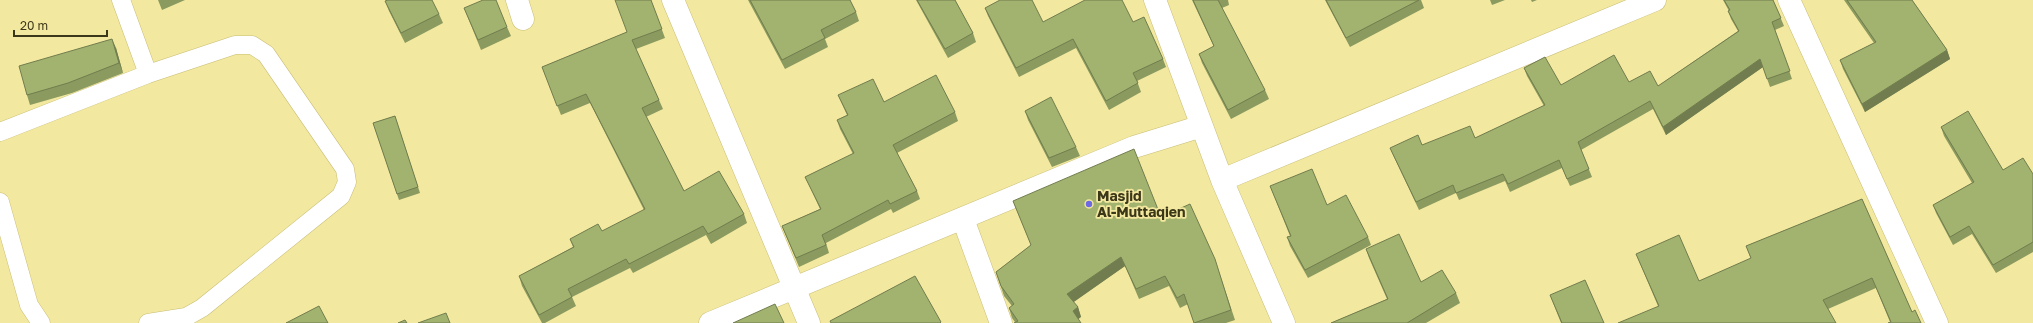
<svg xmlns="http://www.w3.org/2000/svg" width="2033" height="323" font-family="'Golos Text',sans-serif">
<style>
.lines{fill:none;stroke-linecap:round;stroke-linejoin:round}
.lane-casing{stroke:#c9be76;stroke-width:19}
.street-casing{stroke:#c9be76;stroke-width:23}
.lane{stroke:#fff;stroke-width:18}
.street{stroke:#fff;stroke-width:22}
.wall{fill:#8b9a5f}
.shaded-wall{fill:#717d4e}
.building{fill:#a2b36f;stroke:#717d4e}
.poi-dot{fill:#6c69e3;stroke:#f3e89f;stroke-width:1.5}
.labels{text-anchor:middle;stroke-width:3.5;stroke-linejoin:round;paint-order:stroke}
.poi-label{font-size:14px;font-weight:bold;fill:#3b3719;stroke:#f3e89f;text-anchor:start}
</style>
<rect width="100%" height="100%" fill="#f3e89f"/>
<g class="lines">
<!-- lane casing -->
<g class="lane-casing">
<path id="lane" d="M 121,0 L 148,74
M 0,132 L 148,74 L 235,45 L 252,45 L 266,54 L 345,169 L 347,182 L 341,196 L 202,308 L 186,317 L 148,323
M 0,202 L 29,305 L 41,323"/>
</g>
<!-- street casing -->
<g class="street-casing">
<path id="street" d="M 517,0 L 523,19
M 673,0 L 809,323
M 1155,0 L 1222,180 L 1284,323
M 1789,0 L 1937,323
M 1222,180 L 1655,0
M 963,219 L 1001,323
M 710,323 L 1134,147 L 1202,126"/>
</g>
<!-- lane -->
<use href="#lane" class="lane"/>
<!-- street -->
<use href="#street" class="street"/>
</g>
<!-- wall -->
<path class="wall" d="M 158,0 L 185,0 L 162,10 Z
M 651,0 L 665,38 L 636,49 L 659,100 L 663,109 L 646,117 L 684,191 L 744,214 L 747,223 L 711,244 L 706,235 L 633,273 L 630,268 L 572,297 L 576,306 L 545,323 L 542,323 L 522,286 L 519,276 L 573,247 L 570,239 L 602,231 L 644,210 L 590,103 L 561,115 L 542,67 L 627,32 Z
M 748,0 L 850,0 L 856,12 L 859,21 L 825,39 L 828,47 L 785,69 Z
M 916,0 L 955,0 L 973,33 L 976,42 L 948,58 Z
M 1192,0 L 1228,0 L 1229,5 L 1222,8 L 1265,90 L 1269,99 L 1231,119 L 1202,63 L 1199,54 L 1214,47 Z
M 1325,0 L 1421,0 L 1424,8 L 1350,47 Z
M 1490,0 L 1505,0 L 1492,5 Z
M 1531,0 L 1537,0 L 1532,2 Z
M 1723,0 L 1773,0 L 1784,26 L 1775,30 L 1792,79 L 1770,87 L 1763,67 L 1666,135 L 1653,109 L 1581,150 L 1592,177 L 1570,186 L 1562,168 L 1510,192 L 1505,181 L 1459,200 L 1456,193 L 1419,210 L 1393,155 L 1390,148 L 1422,145 L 1475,138 L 1544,106 L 1527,76 L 1524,68 L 1561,85 L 1629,82 L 1658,86 L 1738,31 L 1731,19 L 1728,11 L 1729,11 Z
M 1844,0 L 1912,0 L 1947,50 L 1950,59 L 1865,112 L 1843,69 L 1840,60 L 1874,43 Z
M 385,1 L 439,14 L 443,23 L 405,43 L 389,11 Z
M 464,8 L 507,27 L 511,36 L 481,50 Z
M 985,8 L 1043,22 L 1163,59 L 1166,67 L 1137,81 L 1141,92 L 1109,110 L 1076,48 L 1019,77 L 988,16 Z
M 116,48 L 123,73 L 72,93 L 30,105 L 27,95 Z
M 838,95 L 955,112 L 958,121 L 897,153 L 917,191 L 920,199 L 893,213 L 891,209 L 826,243 L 829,253 L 799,267 L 782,226 L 820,209 L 809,185 L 805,177 L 853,154 L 840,129 L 837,120 L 847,115 L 842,104 Z
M 1025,111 L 1076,147 L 1080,156 L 1052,167 L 1028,120 Z
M 395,116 L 420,193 L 399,200 L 373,123 Z
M 1941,127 L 2003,170 L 2033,174 L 2033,252 L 1996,273 L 1972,234 L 1953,245 L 1936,213 L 1933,205 L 1972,183 L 1944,136 Z
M 1270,186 L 1327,205 L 1368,237 L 1371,245 L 1308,278 L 1290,246 L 1287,237 L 1290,236 Z
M 1862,199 L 1912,312 L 1890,322 L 1876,288 L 1828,309 L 1658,306 L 1636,254 L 1699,281 L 1751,259 L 1746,246 Z
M 1013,201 L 1161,217 L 1218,269 L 1235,320 L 1226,323 L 1194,323 L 1188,304 L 1180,308 L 1169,286 L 1139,299 L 1125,266 L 1073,302 L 1078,307 L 1081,317 L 1015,322 L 1012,318 L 1009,308 L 1012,306 L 1004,296 L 996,272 L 1031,245 Z
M 1366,249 L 1421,282 L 1456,293 L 1460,303 L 1426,323 L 1331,323 L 1387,299 L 1369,258 Z
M 1550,295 L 1604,323 L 1561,323 Z"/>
<!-- shaded-wall -->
<path class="shaded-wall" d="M 112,39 L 116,48 L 123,73 L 119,63 Z
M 1947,50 L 1950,59 L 1865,112 L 1862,104 Z
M 1760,59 L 1763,67 L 1666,135 L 1663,127 Z
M 1121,257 L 1125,266 L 1071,304 L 1067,294 Z
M 1078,307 L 1081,317 L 1076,321 L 1073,311 Z"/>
<!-- building -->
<path class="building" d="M 388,0 L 432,0 L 439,14 L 401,33 L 385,1 Z
M 483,0 L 496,0 L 507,27 L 478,40 L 464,8 Z
M 615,0 L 651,0 L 662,29 L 632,40 L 659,100 L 642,108 L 684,191 L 719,171 L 744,214 L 708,234 L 703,226 L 629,264 L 626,259 L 568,289 L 572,297 L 539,315 L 519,276 L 574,247 L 570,239 L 598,224 L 602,231 L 645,209 L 586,94 L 557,106 L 542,67 L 627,32 Z
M 750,0 L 850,0 L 856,12 L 821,30 L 825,38 L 782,60 Z
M 917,0 L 955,0 L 973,33 L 945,49 Z
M 1000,0 L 1032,0 L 1043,22 L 1085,0 L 1122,0 L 1133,22 L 1144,17 L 1163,59 L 1133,73 L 1138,83 L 1106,101 L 1073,39 L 1016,68 L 985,8 Z
M 1193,0 L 1218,0 L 1265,90 L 1228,110 L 1199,54 L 1214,46 Z
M 1326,0 L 1419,0 L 1346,38 Z
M 1724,0 L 1773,0 L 1781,18 L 1772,22 L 1790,71 L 1767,79 L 1760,59 L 1663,127 L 1650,101 L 1578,142 L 1589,169 L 1567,179 L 1559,160 L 1508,184 L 1503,174 L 1456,193 L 1453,185 L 1416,202 L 1390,148 L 1418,135 L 1422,145 L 1470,126 L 1475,138 L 1545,105 L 1524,68 L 1545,57 L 1561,85 L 1614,55 L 1629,82 L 1650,71 L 1658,86 L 1739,31 L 1728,11 L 1730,10 Z
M 1847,0 L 1912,0 L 1947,50 L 1862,104 L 1840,60 L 1876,42 Z
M 112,39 L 119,63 L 68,83 L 27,95 L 19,66 Z
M 936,75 L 955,112 L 893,145 L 917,191 L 890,204 L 888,200 L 822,235 L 826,245 L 796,258 L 782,226 L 821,209 L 805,177 L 854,153 L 837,120 L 848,115 L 838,95 L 873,79 L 884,102 Z
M 1051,97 L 1076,147 L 1049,158 L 1025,111 Z
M 1968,111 L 2003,170 L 2023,158 L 2033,174 L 2033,242 L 1993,265 L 1969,226 L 1950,237 L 1933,205 L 1974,182 L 1941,127 Z
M 395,116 L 418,187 L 397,194 L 373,123 Z
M 1134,149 L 1161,217 L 1190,204 L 1215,259 L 1231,310 L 1194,323 L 1184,294 L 1177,298 L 1165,276 L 1136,289 L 1121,257 L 1067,294 L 1078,307 L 1073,311 L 1081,323 L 1014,323 L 1018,321 L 1009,308 L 1014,304 L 1001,286 L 996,272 L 1031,245 L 1013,201 Z
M 1312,169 L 1327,205 L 1346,195 L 1368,237 L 1305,270 L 1287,237 L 1291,236 L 1270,186 Z
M 1862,199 L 1912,312 L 1915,310 L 1921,323 L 1888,323 L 1891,322 L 1872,278 L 1823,300 L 1836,323 L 1618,323 L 1659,306 L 1636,254 L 1679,235 L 1699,281 L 1751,258 L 1746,246 Z
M 1399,234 L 1421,282 L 1442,270 L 1456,293 L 1407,323 L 1331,323 L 1388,299 L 1366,249 Z
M 915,276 L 941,322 L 940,323 L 831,323 L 830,321 Z
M 1585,280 L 1604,323 L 1562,323 L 1550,295 Z
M 775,304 L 784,323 L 733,323 Z
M 319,306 L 328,323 L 286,323 Z
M 446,313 L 450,323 L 418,323 Z
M 405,320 L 407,323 L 398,323 Z"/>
<!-- markers -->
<circle class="poi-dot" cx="1089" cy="204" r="4"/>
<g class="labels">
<!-- poi labels -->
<g class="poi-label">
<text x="1097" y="201">Masjid<tspan x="1097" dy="16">Al-Muttaqien</tspan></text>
</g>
</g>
<!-- scale -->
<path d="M14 30v6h93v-6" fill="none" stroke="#3b3719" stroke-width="2"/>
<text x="20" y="30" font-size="12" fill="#3b3719" stroke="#f3e89f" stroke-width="3" paint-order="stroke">20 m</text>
</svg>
